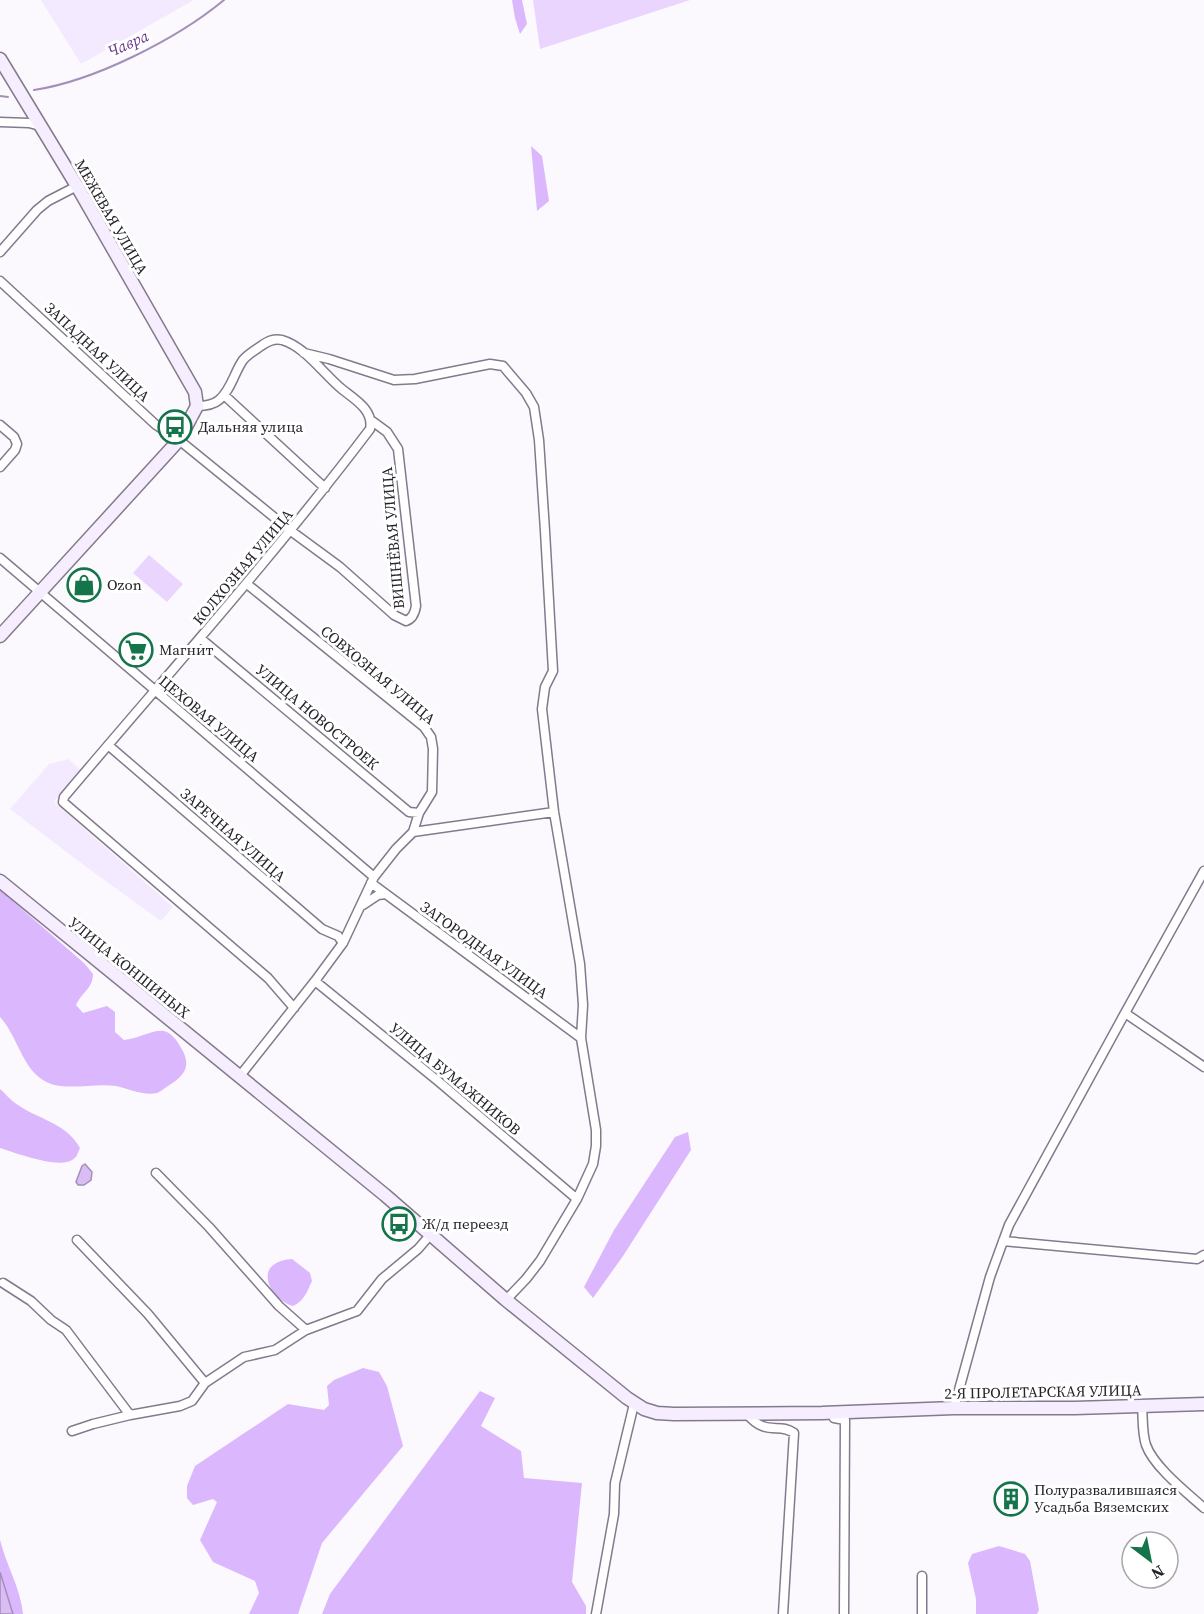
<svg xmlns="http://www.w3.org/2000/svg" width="1204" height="1614" font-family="'Source Serif 4',serif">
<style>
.built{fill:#f4eaff}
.green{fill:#ead5ff}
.forest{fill:#dbb7fd}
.water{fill:#dabdf5;stroke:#a48fb8;stroke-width:1.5}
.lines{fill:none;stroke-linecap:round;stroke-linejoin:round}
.stream{stroke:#a48fb8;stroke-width:2}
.street-casing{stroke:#837a8b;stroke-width:11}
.secondary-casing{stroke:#837a8b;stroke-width:15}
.street{stroke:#fff;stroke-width:8}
.secondary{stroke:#f6edfe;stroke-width:12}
.labels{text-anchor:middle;stroke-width:6;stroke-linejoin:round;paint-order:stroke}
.street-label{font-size:15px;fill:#26232a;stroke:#fff}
.poi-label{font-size:15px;fill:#26232a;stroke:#fff;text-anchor:start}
.water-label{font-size:16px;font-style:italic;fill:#683a8b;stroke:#fff}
</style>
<rect width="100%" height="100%" fill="#fbf9fd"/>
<!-- built -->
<path class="built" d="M 41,0 L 194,0 L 81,64 Z
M 69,759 L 81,771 L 54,802 L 173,907 L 161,921 L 89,869 L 10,809 L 49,764 Z"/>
<!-- green -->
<path class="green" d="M 533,0 L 690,0 L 540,49 Z
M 149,555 L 183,584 L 167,602 L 133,573 Z"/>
<!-- forest -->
<path class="forest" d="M 512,0 L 522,0 L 527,24 L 520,34 L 515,18 Z
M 531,146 L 542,156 L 549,201 L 537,211 Z
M 0,890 L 84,963 L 93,974 C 93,988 82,992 76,1005 L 83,1013 L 107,1006 L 115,1012 L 115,1032 L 124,1040 C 137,1039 154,1029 164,1031 C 170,1032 177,1040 180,1046 C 192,1065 186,1075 168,1086 C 165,1088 160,1092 157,1093 C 144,1096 129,1089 116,1086 C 92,1082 60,1094 40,1078 C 22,1065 16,1034 0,1017 Z
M 0,1089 C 6,1094 11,1101 18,1105 C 40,1120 66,1123 80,1148 C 78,1152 77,1158 72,1160 C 58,1169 16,1153 0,1148 Z
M 688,1132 L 691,1150 L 623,1256 L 593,1298 L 584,1287 L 614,1230 L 675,1137 Z
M 292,1259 L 310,1273 L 312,1281 C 307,1292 304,1301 293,1306 C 269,1299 251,1262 292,1259 Z
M 363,1368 L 379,1372 L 387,1386 L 403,1446 L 322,1543 L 298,1614 L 249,1614 L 259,1593 L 255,1581 L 213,1562 L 200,1540 L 217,1502 L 213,1499 L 193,1505 L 187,1498 L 187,1486 L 195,1466 L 288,1404 L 324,1410 L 329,1405 L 327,1386 L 334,1380 Z
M 480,1391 L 495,1398 L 481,1426 L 521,1451 L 524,1478 L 582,1483 L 572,1582 L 586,1606 L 586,1614 L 322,1614 L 330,1594 Z
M 0,1540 C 7,1567 20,1587 23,1614 L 13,1614 L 0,1572 Z
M 999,1546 L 1025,1554 L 1030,1561 L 1039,1610 L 1037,1614 L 976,1614 L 976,1599 L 968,1563 L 972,1554 Z"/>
<!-- water -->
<path class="water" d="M 85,1164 L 92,1172 L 91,1180 L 84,1185 L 78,1185 L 76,1182 L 82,1166 Z
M 0,1572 L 13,1614 L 0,1614 Z"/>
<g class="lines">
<!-- stream -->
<path class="stream" d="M 34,90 C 94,81 177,39 224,0
M 0,96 L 8,97"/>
<!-- street casing -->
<g class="street-casing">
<path id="street" d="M 0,122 L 29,123 L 40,126
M 0,252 L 37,210 L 48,201 L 77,186
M 0,281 L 156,425 L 179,440 L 291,531 L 340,567 L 394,615 L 406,621 C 412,619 415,612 416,606 L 398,449 L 387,432 L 372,421
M 304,353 L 329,359 L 394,380 L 415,379 L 490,364 L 503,366 L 526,393 L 534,407 L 539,440 L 545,531 L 553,671 L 545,687 L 542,709 L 554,812 L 580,964 L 583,1005 L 581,1038 L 596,1130 L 596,1146 L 593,1164 L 577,1199 L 540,1261 L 526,1279 L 506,1300
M 224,395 L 325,488
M 197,406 C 205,406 213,405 219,400 C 231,390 234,373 243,360 C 247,355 255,350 261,346 C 268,341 274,338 282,340 C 306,347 324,375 343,390 C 356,400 374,411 370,429 C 274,556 167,675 64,797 L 63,802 L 268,978 L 294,1008
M 0,425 L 14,437 L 17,444 L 15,450 L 0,467
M 0,558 L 374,877
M 200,638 L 409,812 L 419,813
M 108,745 L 322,929 L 338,936 L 343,943
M 413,832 L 554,812
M 371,883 L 581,1038
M 363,905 L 378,895 L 386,894
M 315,981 L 438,1081 L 577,1199
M 1125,1013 L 1204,871
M 239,1077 L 315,981 L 343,943 L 374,877 L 396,849 L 413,832 L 419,813 L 432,792 L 433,749 L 431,737 L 424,727 L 247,584
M 156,1173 L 209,1227 L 279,1306 L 306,1330
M 77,1240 L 148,1314 L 205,1383
M 1003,1241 L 1197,1259 L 1204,1255
M 3,1283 L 31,1301 L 51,1320 L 66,1330 L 130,1415
M 1142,1406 C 1143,1418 1142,1433 1146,1445 C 1154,1467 1186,1492 1204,1508
M 954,1408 L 990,1277 L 1009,1225 L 1125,1013 L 1204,1067
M 747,1414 C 766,1437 779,1422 794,1433 L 783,1614
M 834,1418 L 845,1420 L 844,1614
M 72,1431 L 93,1424 L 130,1415 L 180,1406 L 192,1401 L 205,1383 L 244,1357 L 275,1350 L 306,1330 L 357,1311 L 382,1279 L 418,1249 L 431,1234
M 596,1614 L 614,1514 L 615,1483 L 634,1404
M 922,1614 L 922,1576"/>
</g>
<!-- secondary casing -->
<g class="secondary-casing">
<path id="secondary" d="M 0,59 L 77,186 L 195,392 L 197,406 L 179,440 L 0,636
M 0,881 L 385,1195 L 506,1300 L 627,1398 L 644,1409 L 657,1413 L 674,1414 L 822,1413 L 954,1408 L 1075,1408 L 1204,1404"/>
</g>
<!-- street -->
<use href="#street" class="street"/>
<!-- secondary -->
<use href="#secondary" class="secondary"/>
</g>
<!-- icons -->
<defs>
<g id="bus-ring" transform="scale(1.725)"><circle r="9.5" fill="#fff" stroke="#15744a" stroke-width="1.5"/><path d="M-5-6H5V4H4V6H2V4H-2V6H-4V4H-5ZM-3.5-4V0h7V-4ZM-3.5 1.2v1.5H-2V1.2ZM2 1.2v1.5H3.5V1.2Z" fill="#15744a"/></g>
<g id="shop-ring" transform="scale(1.725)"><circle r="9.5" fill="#fff" stroke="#15744a" stroke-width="1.5"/><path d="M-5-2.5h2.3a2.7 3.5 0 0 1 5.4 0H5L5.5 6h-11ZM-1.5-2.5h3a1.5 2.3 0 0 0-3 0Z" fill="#15744a"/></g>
<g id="supermarket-ring" transform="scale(1.725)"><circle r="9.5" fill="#fff" stroke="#15744a" stroke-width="1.5"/><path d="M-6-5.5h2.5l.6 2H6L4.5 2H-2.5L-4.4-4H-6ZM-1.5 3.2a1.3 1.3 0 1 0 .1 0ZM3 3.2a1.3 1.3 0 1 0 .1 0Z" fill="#15744a"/></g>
<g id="building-ring" transform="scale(1.725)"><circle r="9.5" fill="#fff" stroke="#15744a" stroke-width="1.5"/><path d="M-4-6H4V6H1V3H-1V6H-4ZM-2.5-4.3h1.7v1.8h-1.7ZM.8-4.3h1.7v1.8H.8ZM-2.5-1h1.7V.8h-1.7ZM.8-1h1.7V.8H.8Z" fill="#15744a"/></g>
</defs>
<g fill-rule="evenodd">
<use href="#bus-ring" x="175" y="427"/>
<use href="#shop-ring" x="84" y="585"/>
<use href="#supermarket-ring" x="136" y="650"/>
<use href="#bus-ring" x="399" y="1224"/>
<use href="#building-ring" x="1011" y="1499"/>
</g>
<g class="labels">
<!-- street labels -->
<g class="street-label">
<text transform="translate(111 217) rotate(60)" y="5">МЕЖЕВАЯ УЛИЦА</text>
<text transform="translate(97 352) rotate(43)" y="5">ЗАПАДНАЯ УЛИЦА</text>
<text transform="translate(393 538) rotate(-95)" y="5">ВИШНЁВАЯ УЛИЦА</text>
<text transform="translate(243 567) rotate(-50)" y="5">КОЛХОЗНАЯ УЛИЦА</text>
<text transform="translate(378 675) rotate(40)" y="5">СОВХОЗНАЯ УЛИЦА</text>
<text transform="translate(317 717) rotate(40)" y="5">УЛИЦА НОВОСТРОЕК</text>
<text transform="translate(209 719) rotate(40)" y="5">ЦЕХОВАЯ УЛИЦА</text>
<text transform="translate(233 835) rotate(41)" y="5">ЗАРЕЧНАЯ УЛИЦА</text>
<text transform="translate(484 950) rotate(36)" y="5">ЗАГОРОДНАЯ УЛИЦА</text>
<text transform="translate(129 968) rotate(39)" y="5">УЛИЦА КОНШИНЫХ</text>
<text transform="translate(455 1079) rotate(40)" y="5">УЛИЦА БУМАЖНИКОВ</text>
<text transform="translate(1043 1392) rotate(-1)" y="5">2-Я ПРОЛЕТАРСКАЯ УЛИЦА</text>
</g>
<!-- poi labels -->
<g class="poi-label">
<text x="198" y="432">Дальняя улица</text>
<text x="107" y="590">Ozon</text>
<text x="159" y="655">Магнит</text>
<text x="422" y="1229">Ж/д переезд</text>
<text x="1034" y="1495">Полуразвалившаяся<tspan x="1034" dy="17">Усадьба Вяземских</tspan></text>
</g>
<!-- water labels -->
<g class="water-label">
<text transform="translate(128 43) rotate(-24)" y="6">Чавра</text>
</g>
</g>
<!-- north arrow -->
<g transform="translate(1150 1560) rotate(148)"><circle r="28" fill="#ffffff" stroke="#a8a7aa" stroke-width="1.5"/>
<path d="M0-4.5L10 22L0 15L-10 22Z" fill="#15744a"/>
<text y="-9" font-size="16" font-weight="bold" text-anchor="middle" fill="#26232a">N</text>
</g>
</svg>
